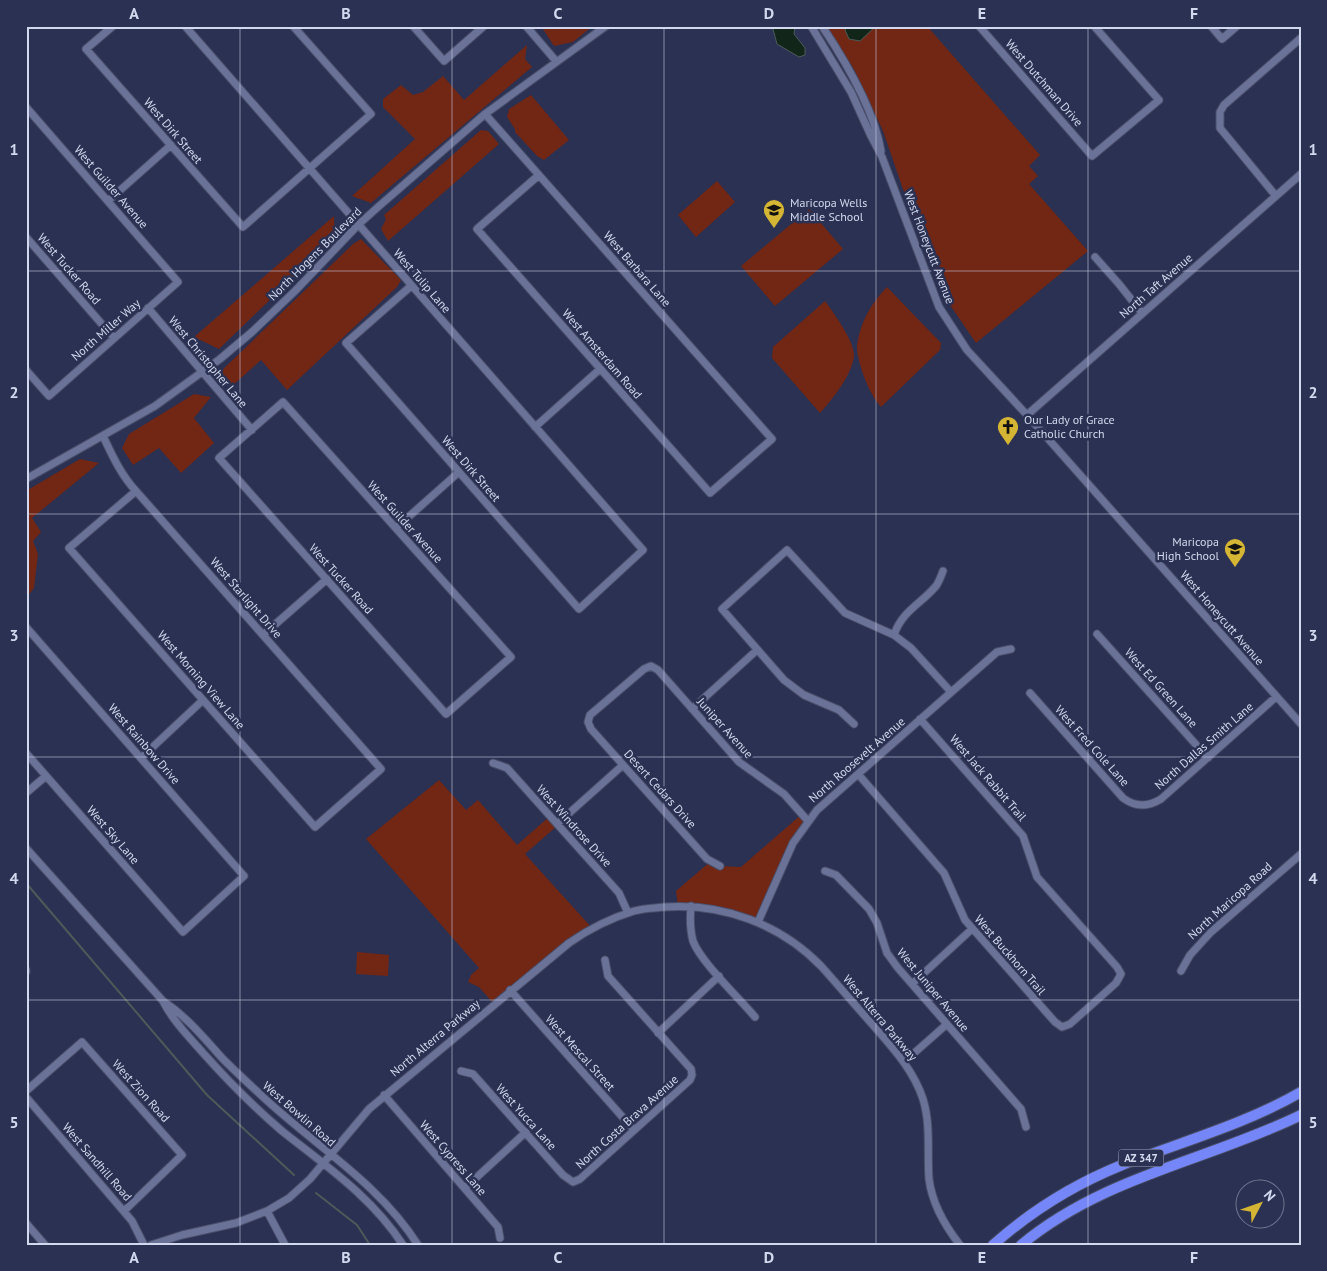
<svg xmlns="http://www.w3.org/2000/svg" width="1327" height="1271" font-family="'PT Sans',sans-serif">
<style>
.green{fill:#722614}
.water{fill:#122519;stroke:#4c5b59}
.lines{fill:none;stroke-linecap:round;stroke-linejoin:round}
.stream{stroke:#4c5b59;stroke-width:2}
.minor-casing{stroke:#494e6a;stroke-width:9}
.highway-casing{stroke:#494e6a;stroke-width:12}
.minor{stroke:#6a7297;stroke-width:7}
.highway{stroke:#7586f9;stroke-width:10}
.grid{fill:none;stroke:#d2d8ed;stroke-width:1;stroke-opacity:0.55}
.labels{text-anchor:middle;stroke-width:5;stroke-linejoin:round;paint-order:stroke}
.shield{fill:#2b3152;stroke:#a0a6be;stroke-width:1}
.shield-label{font-size:11px;font-weight:bold;fill:#d2d8ed}
.street-label{font-size:12px;fill:#d2d8ed;stroke:#2b3152}
.poi-label{font-size:12px;fill:#d2d8ed;stroke:#2b3152;text-anchor:start}
.neatline{fill:none;stroke:#d2d8ed;stroke-width:2}
.grid-label{font-size:16px;text-anchor:middle;font-weight:bold;fill:#d2d8ed}
</style>
<rect width="100%" height="100%" fill="#2b3152"/>
<!-- green -->
<path class="green" d="M 546,26 L 593,26 L 573,42 L 554,46 L 543,29 Z
M 826,26 L 927,26 L 1040,155 L 1029,166 L 1038,176 L 1029,184 L 1088,251 L 976,343 L 946,299 L 905,195 L 883,131 L 854,69 Z
M 527,45 L 525,59 L 532,67 L 371,203 L 352,196 L 415,139 L 383,107 L 383,99 L 401,85 L 413,95 L 423,92 L 443,76 L 464,100 Z
M 531,95 L 569,140 L 544,160 L 537,156 L 515,132 L 515,129 L 507,117 L 509,109 Z
M 481,130 L 488,131 L 499,144 L 388,241 L 381,229 L 386,219 L 384,215 Z
M 717,181 L 735,202 L 696,237 L 678,215 Z
M 809,209 L 843,249 L 775,306 L 741,266 Z
M 334,216 L 335,237 L 219,349 L 194,337 Z
M 361,239 L 401,280 L 397,287 L 287,390 L 261,360 L 230,388 L 218,374 L 353,244 Z
M 887,287 L 941,343 L 940,350 L 881,407 C 878,403 874,399 872,394 C 866,384 856,357 857,345 C 860,323 871,303 887,287 Z
M 825,301 C 833,312 855,342 854,356 C 852,375 832,400 820,413 L 772,358 L 773,347 Z
M 194,394 L 211,397 L 194,418 L 214,443 L 181,473 L 159,448 L 133,465 L 122,448 L 129,434 Z
M 80,459 L 99,463 L 32,518 L 41,532 L 33,541 L 38,554 L 34,588 L 26,598 L 26,491 Z
M 439,780 L 466,810 L 478,800 L 517,845 L 550,816 L 558,825 L 525,854 L 592,928 L 494,1004 L 479,987 L 468,982 L 471,975 L 479,968 L 366,839 Z
M 802,814 L 808,821 L 758,922 L 678,906 L 676,891 L 711,861 L 720,866 L 741,867 Z
M 357,952 L 389,955 L 388,976 L 356,974 Z"/>
<!-- water -->
<path class="water" d="M 769,26 L 795,26 L 794,34 L 805,48 L 805,55 L 799,57 L 777,44 L 773,29 Z
M 847,26 L 876,26 L 860,41 L 849,39 L 845,30 Z"/>
<g class="lines">
<!-- stream -->
<path class="stream" d="M 26,883 L 207,1095 L 294,1175
M 316,1193 L 357,1225 L 370,1245"/>
<!-- minor casing -->
<g class="minor-casing">
<path id="minor" d="M 113,26 L 86,49 L 243,227 L 371,114 L 293,26
M 185,26 L 643,550 L 579,609 L 346,343 L 411,286
M 413,26 L 444,61 L 484,26
M 526,26 L 556,61
M 811,26 L 851,92 L 871,136 L 882,157 L 939,307 L 967,350 L 1027,415 L 1301,724
M 822,26 C 846,62 874,109 881,151
M 979,26 L 1092,156 L 1159,100 L 1094,26
M 1211,26 L 1222,39 L 1237,26
M 26,107 L 178,282 L 49,396 L 26,370
M 485,114 L 772,439 L 710,493 L 477,229 L 539,175
M 1276,196 L 1220,128 L 1220,112 L 1224,105 L 1301,38
M 108,201 L 171,145
M 26,237 L 114,338
M 1095,257 L 1119,284 L 1142,313
M 148,308 L 252,430
M 283,402 L 511,657 L 446,714 L 219,458 Z
M 1027,415 L 1301,174
M 535,427 L 600,369
M 103,436 C 112,455 121,475 136,491 L 381,769 L 315,827 L 69,548 L 136,491
M 26,479 L 155,406 L 220,359 L 252,332 L 295,291 L 358,225 L 378,207 L 485,114 L 606,26
M 396,528 L 459,472
M 26,627 L 244,876 L 183,932 L 26,753
M 1097,634 L 1208,758
M 263,635 L 327,579
M 894,635 C 902,611 921,604 936,586 C 939,582 941,576 943,571
M 1030,693 L 1123,798 C 1135,807 1148,807 1161,799 L 1276,697
M 692,709 L 757,650
M 854,724 L 839,710 L 804,695 L 784,680 L 722,609 L 787,550 L 845,613 L 894,635 L 911,648 L 951,692
M 141,758 L 203,700
M 493,763 L 507,768 L 550,816 L 619,893 L 628,913
M 858,774 L 944,873 L 965,920 L 1055,1022 L 1062,1027 L 1070,1024 L 1116,983 L 1121,974 L 1117,967 L 1037,877 L 1023,836 L 920,719
M 26,793 L 46,776
M 557,824 L 623,765
M 26,848 L 163,1001 C 187,1017 204,1038 223,1059 C 236,1072 249,1084 262,1096 C 314,1145 379,1183 418,1245
M 720,866 L 707,859 L 591,729 L 588,722 L 590,715 L 644,669 L 651,666 L 658,670 L 739,762 L 784,794 L 808,821
M 825,871 L 836,875 L 869,909 L 877,923 L 887,953 L 898,968 L 1021,1109 L 1026,1127
M 691,906 C 690,917 690,930 693,941 C 700,961 740,999 755,1017
M 758,922 L 793,843 L 817,810 L 997,652 L 1011,649
M 26,970 L 26,972
M 1181,971 L 1190,955 L 1211,932 L 1301,854
M 912,984 L 972,929
M 510,990 L 634,1130
M 164,1003 C 174,1022 189,1037 204,1054 C 228,1081 254,1107 282,1131 C 326,1166 372,1197 403,1245
M 658,1033 L 719,976
M 904,1062 L 947,1024
M 461,1071 L 473,1074 L 563,1175 L 573,1182 L 580,1179 L 690,1080 L 692,1075 L 691,1069 L 608,976 L 605,960
M 26,1091 L 82,1042 L 182,1155 L 124,1211
M 384,1095 L 498,1227 L 500,1238
M 26,1097 L 132,1221 L 144,1245
M 465,1188 L 526,1132
M 267,1211 L 285,1245
M 26,1223 L 45,1245
M 151,1245 L 182,1235 L 236,1223 L 267,1211 L 289,1198 L 310,1179 L 369,1109 L 569,943 C 589,929 611,918 634,911 C 644,908 655,908 665,907 C 723,903 780,924 821,966 C 838,985 855,1005 872,1024 C 892,1047 913,1069 923,1099 C 931,1125 927,1153 929,1179 C 932,1203 945,1226 960,1245"/>
</g>
<!-- highway casing -->
<g class="highway-casing">
<path id="highway" d="M 993,1245 C 1031,1211 1075,1184 1122,1165 C 1181,1142 1246,1124 1301,1092
M 1021,1245 C 1104,1176 1207,1161 1301,1115"/>
</g>
<!-- minor -->
<use href="#minor" class="minor"/>
<!-- highway -->
<use href="#highway" class="highway"/>
</g>
<!-- grid -->
<path class="grid" d="M 240,26 L 240,1245M 452,26 L 452,1245M 664,26 L 664,1245M 876,26 L 876,1245M 1088,26 L 1088,1245M 26,271 L 1301,271M 26,514 L 1301,514M 26,757 L 1301,757M 26,1000 L 1301,1000"/>
<!-- icons -->
<defs>
<g id="school-pin" transform="scale(1.125)"><path d="M0 17L-7.5 6A9.5 9.5 0 1 1 7.5 6Z" fill="#d5b534" stroke="#2b3152"/><path d="M0-5L7-2L0 1L-7-2ZM-4 1L0 2.5L4 1V4Q0 6-4 4Z" fill="#111"/></g>
<g id="church-pin" transform="scale(1.125)"><path d="M0 17L-7.5 6A9.5 9.5 0 1 1 7.5 6Z" fill="#d5b534" stroke="#2b3152"/><path d="M-1.2-6h2.4v3.5h3.3v2.4h-3.3V6h-2.4V-.1h-3.3v-2.4h3.3Z" fill="#111"/></g>
</defs>
<g fill-rule="evenodd">
<use href="#school-pin" x="774" y="210"/>
<use href="#church-pin" x="1008" y="427"/>
<use href="#school-pin" x="1235" y="549"/>
</g>
<g class="labels">
<!-- shield labels -->
<rect class="shield" x="1118.5" y="1149.5" width="45" height="17" rx="4"/>
<g class="shield-label">
<text x="1141" y="1162">AZ 347</text>
</g>
<!-- street labels -->
<g class="street-label">
<text transform="translate(1044 83) rotate(49)" y="4">West Dutchman Drive</text>
<text transform="translate(173 131) rotate(49)" y="4">West Dirk Street</text>
<text transform="translate(111 187) rotate(49)" y="4">West Guilder Avenue</text>
<text transform="translate(929 247) rotate(69)" y="4">West Honeycutt Avenue</text>
<text transform="translate(315 254) rotate(-45)" y="4">North Hogens Boulevard</text>
<text transform="translate(69 269) rotate(49)" y="4">West Tucker Road</text>
<text transform="translate(637 269) rotate(49)" y="4">West Barbara Lane</text>
<text transform="translate(422 281) rotate(49)" y="4">West Tulip Lane</text>
<text transform="translate(1156 286) rotate(-41)" y="4">North Taft Avenue</text>
<text transform="translate(106 330) rotate(-41)" y="4">North Miller Way</text>
<text transform="translate(602 354) rotate(49)" y="4">West Amsterdam Road</text>
<text transform="translate(208 362) rotate(50)" y="4">West Christopher Lane</text>
<text transform="translate(471 469) rotate(49)" y="4">West Dirk Street</text>
<text transform="translate(405 522) rotate(48)" y="4">West Guilder Avenue</text>
<text transform="translate(341 579) rotate(48)" y="4">West Tucker Road</text>
<text transform="translate(246 598) rotate(49)" y="4">West Starlight Drive</text>
<text transform="translate(1222 618) rotate(49)" y="4">West Honeycutt Avenue</text>
<text transform="translate(201 680) rotate(49)" y="4">West Morning View Lane</text>
<text transform="translate(1161 688) rotate(48)" y="4">West Ed Green Lane</text>
<text transform="translate(725 728) rotate(48)" y="4">Juniper Avenue</text>
<text transform="translate(144 744) rotate(49)" y="4">West Rainbow Drive</text>
<text transform="translate(1092 746) rotate(48)" y="4">West Fred Cole Lane</text>
<text transform="translate(1204 746) rotate(-41)" y="4">North Dallas Smith Lane</text>
<text transform="translate(857 760) rotate(-41)" y="4">North Roosevelt Avenue</text>
<text transform="translate(988 778) rotate(49)" y="4">West Jack Rabbit Trail</text>
<text transform="translate(660 789) rotate(48)" y="4">Desert Cedars Drive</text>
<text transform="translate(574 826) rotate(48)" y="4">West Windrose Drive</text>
<text transform="translate(113 835) rotate(49)" y="4">West Sky Lane</text>
<text transform="translate(1230 901) rotate(-42)" y="4">North Maricopa Road</text>
<text transform="translate(1010 955) rotate(49)" y="4">West Buckhorn Trail</text>
<text transform="translate(933 990) rotate(50)" y="4">West Juniper Avenue</text>
<text transform="translate(880 1018) rotate(50)" y="4">West Alterra Parkway</text>
<text transform="translate(435 1038) rotate(-40)" y="4">North Alterra Parkway</text>
<text transform="translate(580 1053) rotate(48)" y="4">West Mescal Street</text>
<text transform="translate(141 1091) rotate(48)" y="4">West Zion Road</text>
<text transform="translate(299 1114) rotate(41)" y="4">West Bowlin Road</text>
<text transform="translate(526 1117) rotate(48)" y="4">West Yucca Lane</text>
<text transform="translate(627 1122) rotate(-42)" y="4">North Costa Brava Avenue</text>
<text transform="translate(453 1158) rotate(49)" y="4">West Cypress Lane</text>
<text transform="translate(97 1162) rotate(49)" y="4">West Sandhill Road</text>
</g>
<!-- poi labels -->
<g class="poi-label">
<text x="790" y="207">Maricopa Wells<tspan x="790" dy="14">Middle School</tspan></text>
<text x="1024" y="424">Our Lady of Grace<tspan x="1024" dy="14">Catholic Church</tspan></text>
<text x="1219" y="546" text-anchor="end">Maricopa<tspan x="1219" dy="14">High School</tspan></text>
</g>
</g>
<!-- border -->
<rect width="1327" height="1271" fill="none" stroke="#2b3152" stroke-width="55"/>
<!-- north arrow -->
<g transform="translate(1260 1204) rotate(49)"><circle r="24" fill="#2b3152" stroke="#6e7490"/>
<path d="M0-4L9 19L0 12L-9 19Z" fill="#d5b534"/>
<text y="-8" font-size="14" font-weight="bold" text-anchor="middle" fill="#d2d8ed">N</text>
</g>
<rect x="28" y="28" width="1272" height="1216" class="neatline"/>
<g class="grid-label">
<text x="134" y="19">A</text>
<text x="346" y="19">B</text>
<text x="558" y="19">C</text>
<text x="769" y="19">D</text>
<text x="982" y="19">E</text>
<text x="1194" y="19">F</text>
<text x="14" y="155">1</text>
<text x="1313" y="155">1</text>
<text x="14" y="398">2</text>
<text x="1313" y="398">2</text>
<text x="14" y="641">3</text>
<text x="1313" y="641">3</text>
<text x="14" y="884">4</text>
<text x="1313" y="884">4</text>
<text x="14" y="1128">5</text>
<text x="1313" y="1128">5</text>
<text x="134" y="1263">A</text>
<text x="346" y="1263">B</text>
<text x="558" y="1263">C</text>
<text x="769" y="1263">D</text>
<text x="982" y="1263">E</text>
<text x="1194" y="1263">F</text>
</g>
</svg>
